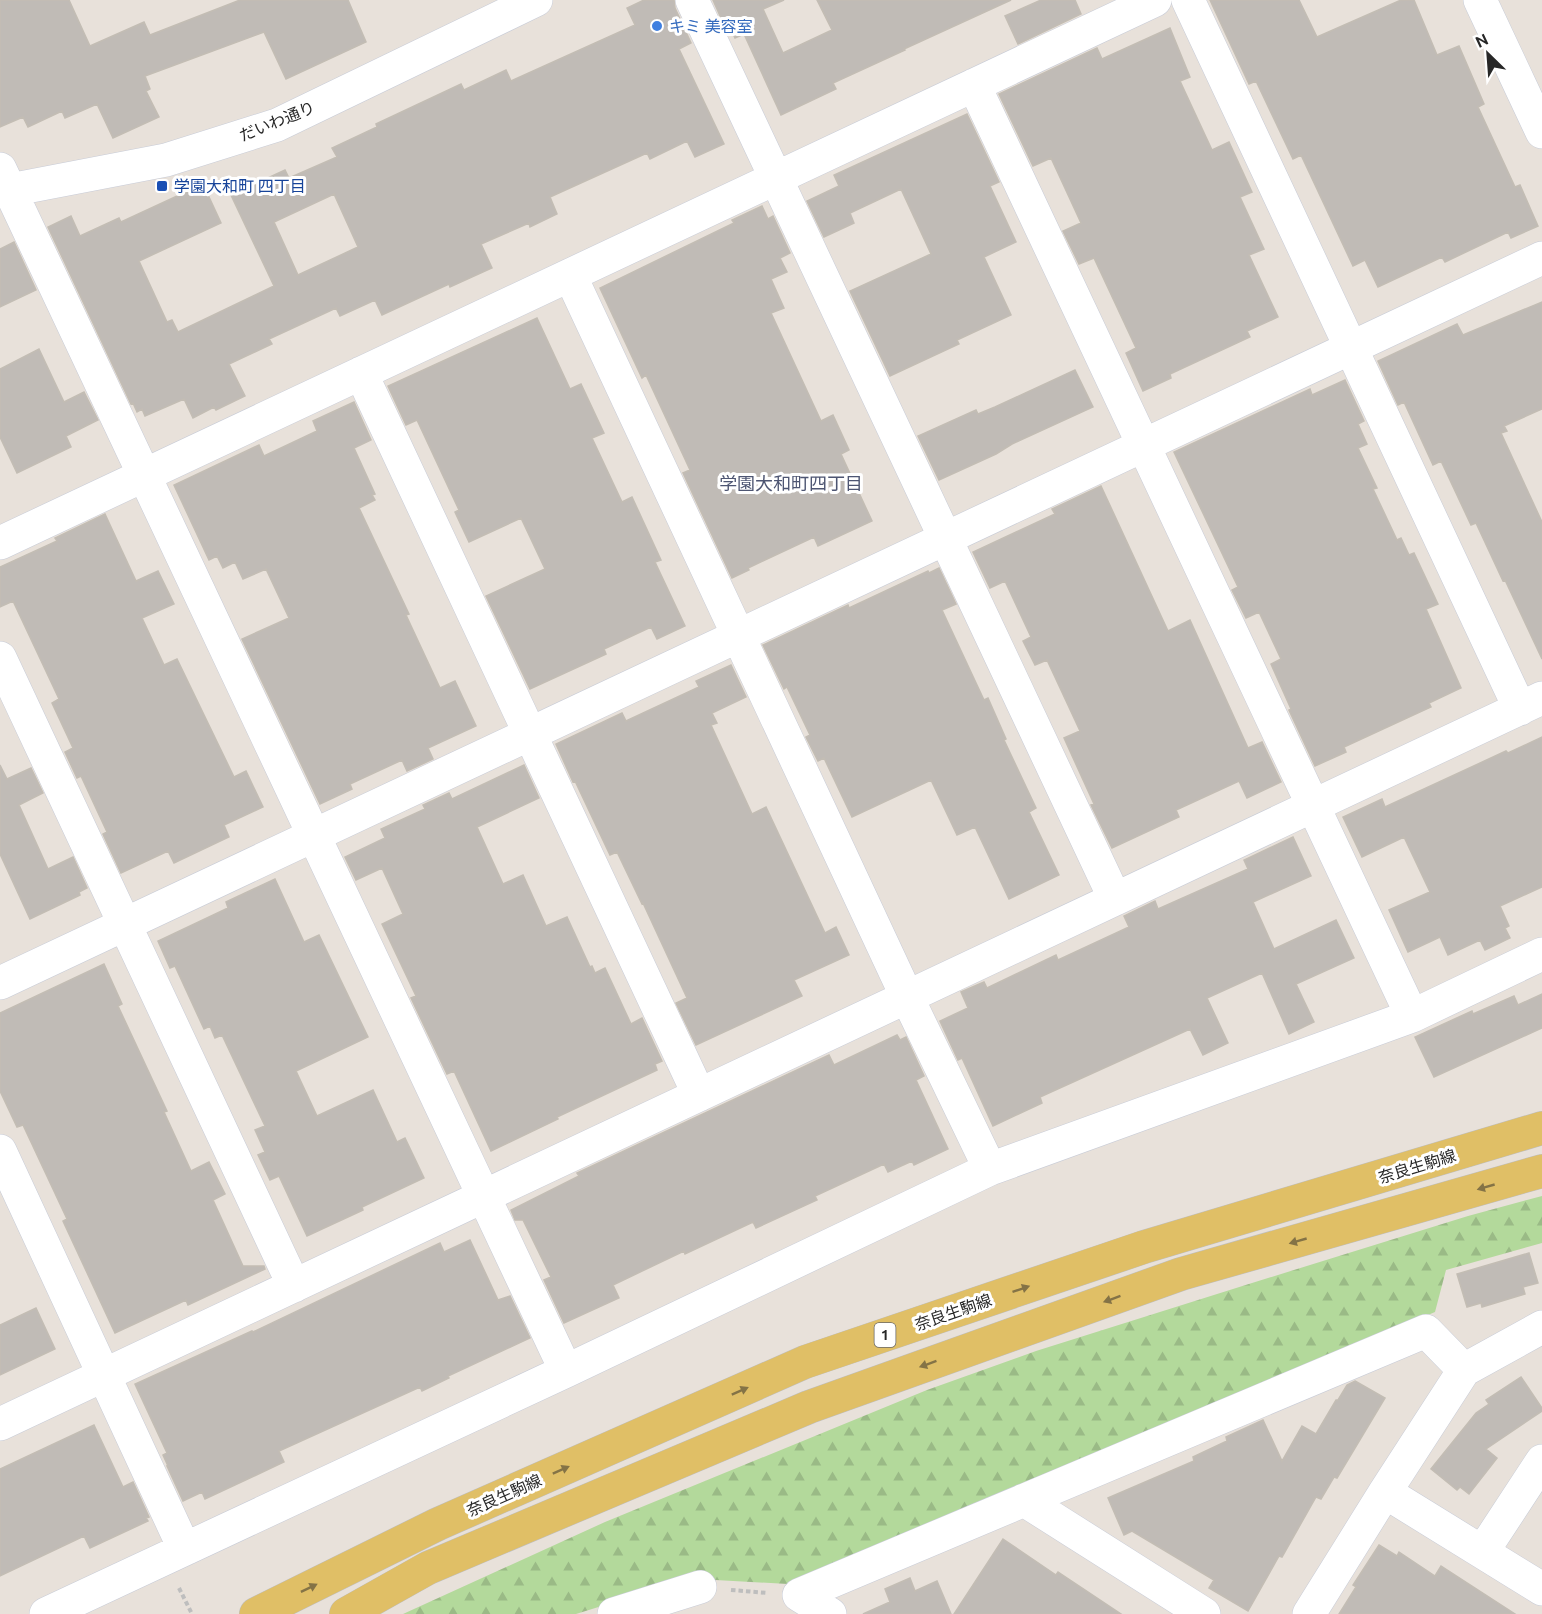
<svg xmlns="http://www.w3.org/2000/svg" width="1542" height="1614" font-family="Ubuntu,'Noto Sans JP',sans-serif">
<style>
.forest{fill:url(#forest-firs)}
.building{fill:#c0bbb6;stroke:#c3bdb4;stroke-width:1.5;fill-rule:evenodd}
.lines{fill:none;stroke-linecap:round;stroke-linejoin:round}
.minor-casing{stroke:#c8ccd7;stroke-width:34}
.major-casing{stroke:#bebebe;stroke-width:34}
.path{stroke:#bebebe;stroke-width:4;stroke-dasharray:4.5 3;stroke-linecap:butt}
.minor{stroke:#fff;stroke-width:33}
.major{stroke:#e0bf66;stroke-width:33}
.oneway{fill:#847346}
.shop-dot{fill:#3f7fe0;stroke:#fff;stroke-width:2}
.transit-dot{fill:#1a4fb4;stroke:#fff;stroke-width:2}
.labels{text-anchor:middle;stroke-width:6;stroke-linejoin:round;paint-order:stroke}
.shield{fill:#fff;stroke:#686868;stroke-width:1.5}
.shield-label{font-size:15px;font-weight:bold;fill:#272727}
.shop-label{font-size:16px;fill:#366cbe;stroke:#fff;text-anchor:start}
.street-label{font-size:16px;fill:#272727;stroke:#fff}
.transit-label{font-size:16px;fill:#164399;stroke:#fff;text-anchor:start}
.neighbourhood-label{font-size:18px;fill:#4d5572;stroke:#fff}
</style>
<defs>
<pattern id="forest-firs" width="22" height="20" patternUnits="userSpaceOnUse" patternTransform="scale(1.5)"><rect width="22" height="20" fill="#b3d99b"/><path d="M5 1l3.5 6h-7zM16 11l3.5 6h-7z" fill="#9aba86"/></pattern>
</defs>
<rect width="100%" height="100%" fill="#e8e1da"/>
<!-- forest -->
<path class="forest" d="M 1542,1196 L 1542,1243 L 1446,1270 L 1435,1312 L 788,1584 L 698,1579 L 698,1576 L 576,1614 L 403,1614 L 605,1522 L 927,1390 L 1036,1351 L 1252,1283 L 1468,1216 Z"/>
<!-- building -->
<path class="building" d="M 0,0 L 69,0 L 90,46 L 144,22 L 150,35 L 240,0 L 348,0 L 366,42 L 286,79 L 264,32 L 145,76 L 150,89 L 146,91 L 159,117 L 113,138 L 97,104 L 65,118 L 62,111 L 28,127 L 23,117 L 0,127 Z
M 644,0 L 674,0 L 675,8 L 691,43 L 679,49 L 724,144 L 695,157 L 687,141 L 650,159 L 647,153 L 550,197 L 557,214 L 530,227 L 529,223 L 481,244 L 492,268 L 450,287 L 449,284 L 382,315 L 375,300 L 340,316 L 336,308 L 269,339 L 272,344 L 229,364 L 245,396 L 216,410 L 214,407 L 193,418 L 184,399 L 145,416 L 142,409 L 137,412 L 133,403 L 131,404 L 48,227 L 71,216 L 80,236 L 119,218 L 121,222 L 203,184 L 221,223 L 139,261 L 167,322 L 172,320 L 178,332 L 274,286 L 231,195 L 285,170 L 289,178 L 337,157 L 332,148 L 377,127 L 376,124 L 461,84 L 464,90 L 506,70 L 511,81 L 635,25 L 627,8 ZM 334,194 L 358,247 L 298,275 L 274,222 Z
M 713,0 L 784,0 L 763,9 L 783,53 L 832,30 L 817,0 L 1011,0 L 904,49 L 905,50 L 833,83 L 836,89 L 781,115 L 744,34 L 735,38 L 729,25 L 725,27 Z
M 1041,0 L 1075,0 L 1081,14 L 1018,44 L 1005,16 Z
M 1210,0 L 1299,0 L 1317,37 L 1401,0 L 1414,0 L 1437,55 L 1459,46 L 1484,104 L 1478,107 L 1515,187 L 1520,185 L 1538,226 L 1511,238 L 1508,232 L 1445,262 L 1442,257 L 1378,287 L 1365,260 L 1353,266 L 1301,155 L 1293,159 L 1256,81 L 1249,84 Z
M 1170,28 L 1190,77 L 1180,81 L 1212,150 L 1229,142 L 1252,192 L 1240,197 L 1264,249 L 1249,255 L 1278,317 L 1247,331 L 1250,337 L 1170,374 L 1171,378 L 1143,391 L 1126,353 L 1136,348 L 1094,258 L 1079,264 L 1063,231 L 1081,223 L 1051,158 L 1033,166 L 999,94 L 1097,48 L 1102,59 Z
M 967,114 L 999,182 L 990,186 L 1016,242 L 984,257 L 1011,315 L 957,340 L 959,344 L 890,376 L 850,291 L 931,254 L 901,189 L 850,213 L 854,223 L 824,237 L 807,201 L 839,186 L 834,175 Z
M 762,206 L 768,219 L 773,216 L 790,253 L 780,258 L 787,272 L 771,279 L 784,308 L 771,313 L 821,421 L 833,415 L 849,450 L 841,454 L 872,521 L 818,546 L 814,537 L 748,568 L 749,570 L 732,578 L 683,473 L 690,470 L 646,375 L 642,378 L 600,288 L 734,223 L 732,220 Z
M 14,242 L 36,290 L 0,307 L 0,249 Z
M 1542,302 L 1542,409 L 1504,426 L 1507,431 L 1501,433 L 1542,522 L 1542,659 L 1505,580 L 1503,581 L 1476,523 L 1471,525 L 1441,461 L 1433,465 L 1404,402 L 1398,405 L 1378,361 L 1457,324 L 1463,335 Z
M 537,318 L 570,389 L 581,384 L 604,433 L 592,438 L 622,502 L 632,497 L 661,560 L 655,562 L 685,626 L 657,639 L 651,627 L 604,649 L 606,654 L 530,689 L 486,596 L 545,569 L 521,518 L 469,542 L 455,512 L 459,510 L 417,420 L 406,425 L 388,386 Z
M 39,349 L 64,402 L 84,392 L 98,420 L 66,436 L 71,447 L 17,473 L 0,437 L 0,369 Z
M 1075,370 L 1093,407 L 1012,444 L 996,454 L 939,480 L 918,436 L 976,410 L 978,414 L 995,407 Z
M 1345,380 L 1364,421 L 1358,424 L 1367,444 L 1358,448 L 1377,488 L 1373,489 L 1397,540 L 1401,538 L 1409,555 L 1414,553 L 1438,604 L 1426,609 L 1461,688 L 1429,703 L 1431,707 L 1344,747 L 1346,752 L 1315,766 L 1289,710 L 1291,709 L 1271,664 L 1281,659 L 1259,612 L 1246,618 L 1232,590 L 1238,587 L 1174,452 L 1310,389 L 1312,395 Z
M 354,402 L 371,440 L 354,448 L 375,494 L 372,495 L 375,500 L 359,508 L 409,614 L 406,615 L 440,688 L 455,681 L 476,726 L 428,748 L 433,759 L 407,771 L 402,760 L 350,784 L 352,789 L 320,804 L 242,639 L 289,618 L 266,569 L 243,579 L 235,562 L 223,568 L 217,556 L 209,560 L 174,485 L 259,445 L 264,456 L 317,431 L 313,421 Z
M 1101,486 L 1168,631 L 1190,620 L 1248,748 L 1262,742 L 1281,782 L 1247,798 L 1239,781 L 1176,810 L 1179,817 L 1112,848 L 1091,805 L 1094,804 L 1064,738 L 1080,731 L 1047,660 L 1035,665 L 1023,641 L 1031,637 L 1005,581 L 990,588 L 973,552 L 1055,514 L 1052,509 Z
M 105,514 L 136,581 L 158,571 L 174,604 L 142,618 L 164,665 L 177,659 L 234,777 L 246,771 L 263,807 L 224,825 L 229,837 L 174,863 L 168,851 L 121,873 L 103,834 L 107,832 L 81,776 L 77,778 L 65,752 L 73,748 L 52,703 L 59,699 L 13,601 L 0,607 L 0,567 L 57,541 L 55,538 Z
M 939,568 L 956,604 L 942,610 L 984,700 L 988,698 L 1006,739 L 1004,740 L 1036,808 L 1029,812 L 1059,875 L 1009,899 L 975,827 L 957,835 L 931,780 L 852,817 L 824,758 L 818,761 L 806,737 L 810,735 L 787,687 L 784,689 L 763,645 L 848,605 L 849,608 L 928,571 L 929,573 Z
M 731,665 L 746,697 L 712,713 L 717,723 L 711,725 L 752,814 L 766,807 L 825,933 L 836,927 L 849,955 L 794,980 L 802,996 L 696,1045 L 676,1003 L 687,998 L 643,903 L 642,904 L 617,852 L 610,855 L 575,781 L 573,782 L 556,744 L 622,713 L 626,721 L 699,687 L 696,681 Z
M 1542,737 L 1542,887 L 1500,906 L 1509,926 L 1505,928 L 1510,938 L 1485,950 L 1480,940 L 1448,955 L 1440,937 L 1408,952 L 1389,910 L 1430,892 L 1404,837 L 1362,857 L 1343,817 L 1382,799 L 1385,807 L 1506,751 L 1508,753 Z
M 0,765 L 7,779 L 31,768 L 43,793 L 19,805 L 48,869 L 73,857 L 87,888 L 79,892 L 80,895 L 30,919 L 0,854 Z
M 524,765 L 539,798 L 477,827 L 503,884 L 523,875 L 546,926 L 567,917 L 590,967 L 592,966 L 595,973 L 605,968 L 631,1024 L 642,1018 L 662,1061 L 655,1064 L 657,1070 L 557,1117 L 558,1119 L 491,1151 L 454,1071 L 447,1074 L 411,998 L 416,996 L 382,924 L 403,914 L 382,868 L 356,880 L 345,857 L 385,838 L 381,829 L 425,809 L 423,805 L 449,793 L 452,799 Z
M 1293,837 L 1311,876 L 1253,902 L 1274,949 L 1336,920 L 1354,958 L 1296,984 L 1314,1022 L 1289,1034 L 1262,973 L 1207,998 L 1228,1043 L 1203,1055 L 1190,1029 L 1040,1097 L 1042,1103 L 993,1126 L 962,1058 L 958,1060 L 940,1021 L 968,1008 L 961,992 L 984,982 L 987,988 L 1056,955 L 1058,960 L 1129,927 L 1124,916 L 1155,901 L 1158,909 L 1248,869 L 1244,860 Z
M 275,879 L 304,942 L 319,935 L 368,1037 L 296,1071 L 317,1116 L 373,1090 L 397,1142 L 405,1138 L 424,1178 L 362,1207 L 363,1210 L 307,1236 L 279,1176 L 270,1180 L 258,1155 L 265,1152 L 255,1130 L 265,1126 L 222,1035 L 215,1038 L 210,1026 L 204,1029 L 175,966 L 170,968 L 158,941 L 228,908 L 226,902 Z
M 104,964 L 122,1004 L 118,1006 L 167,1111 L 164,1112 L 191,1171 L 209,1162 L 225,1194 L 213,1200 L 243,1266 L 264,1266 L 265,1269 L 188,1305 L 186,1300 L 115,1333 L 63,1221 L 67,1219 L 23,1125 L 17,1127 L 0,1091 L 0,1013 Z
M 1542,994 L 1542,1028 L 1434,1077 L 1415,1037 L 1472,1011 L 1473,1014 L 1514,996 L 1518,1005 Z
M 897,1035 L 900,1040 L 906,1037 L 924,1076 L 916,1080 L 948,1149 L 914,1165 L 912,1161 L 888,1172 L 884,1164 L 815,1196 L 817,1200 L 756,1228 L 753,1222 L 685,1254 L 684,1251 L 613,1285 L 619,1298 L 564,1323 L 544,1280 L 551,1277 L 523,1220 L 515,1220 L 511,1210 L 579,1176 L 577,1173 L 829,1055 L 834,1065 Z
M 470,1240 L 498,1300 L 510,1296 L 530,1338 L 448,1376 L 449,1378 L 422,1391 L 420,1387 L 279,1451 L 284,1462 L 205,1499 L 202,1492 L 183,1501 L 167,1466 L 168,1466 L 163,1455 L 167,1453 L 135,1384 L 252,1331 L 253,1332 L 440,1243 L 444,1252 Z
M 1529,1253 L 1538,1283 L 1523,1287 L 1525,1294 L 1482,1307 L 1481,1303 L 1467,1307 L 1457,1274 Z
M 36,1308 L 55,1349 L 0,1375 L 0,1325 Z
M 1521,1377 L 1542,1408 L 1542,1411 L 1486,1449 L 1497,1458 L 1469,1494 L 1460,1487 L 1457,1490 L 1431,1469 L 1476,1413 L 1489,1404 L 1486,1400 Z
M 1355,1381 L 1385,1398 L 1337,1478 L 1334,1477 L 1321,1499 L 1316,1497 L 1282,1557 L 1279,1556 L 1248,1611 L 1209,1588 L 1214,1580 L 1132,1531 L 1124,1535 L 1108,1498 L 1194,1461 L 1193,1457 L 1227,1441 L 1226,1437 L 1263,1420 L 1282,1461 L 1302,1426 L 1316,1434 L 1336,1400 L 1338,1400 L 1347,1385 Z
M 94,1425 L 123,1487 L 133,1482 L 149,1517 L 146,1518 L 148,1521 L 90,1548 L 84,1536 L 0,1576 L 0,1469 Z
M 1003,1539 L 1056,1575 L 1058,1572 L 1121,1614 L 954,1614 Z
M 1379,1545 L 1397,1556 L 1399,1552 L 1435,1576 L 1441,1566 L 1515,1614 L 1339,1614 L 1356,1587 L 1353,1585 Z
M 910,1578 L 915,1591 L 937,1581 L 951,1614 L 863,1614 L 890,1602 L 885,1589 Z"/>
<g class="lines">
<!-- minor casing -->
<g class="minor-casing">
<path id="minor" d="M 692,0 L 1115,899
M 1188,0 L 1520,709
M 1480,0 L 1542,132
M 974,85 L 1412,1016
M 0,169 L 566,1371
M 0,190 L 10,190 L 166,160 L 277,125 L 536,0
M 570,275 L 907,997 L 990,1169
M 361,373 L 699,1095
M 0,543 L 1155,0
M 0,658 L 294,1286
M 0,983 L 1542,258
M 0,1151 L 184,1548
M 0,1424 L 1542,698
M 1385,1492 L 1542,1589
M 1024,1500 L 1204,1614
M 1483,1551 L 1542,1461
M 46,1614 L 566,1371 L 990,1169 L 1412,1016 L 1542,954
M 614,1614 L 700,1587
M 830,1614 L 799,1595 L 1426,1331 L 1464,1370
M 1309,1614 L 1385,1492 L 1464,1370 L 1542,1327"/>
</g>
<!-- major casing -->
<g class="major-casing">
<path id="major" d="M 256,1614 L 438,1524 L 805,1362 L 1144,1247 L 1542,1128
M 346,1614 L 428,1568 L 809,1407 L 1181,1274 L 1542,1171"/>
</g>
<!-- path -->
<path class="path" d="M 179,1588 L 192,1614
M 731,1590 L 768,1593"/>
<!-- minor -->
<use href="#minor" class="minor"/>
<!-- major -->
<use href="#major" class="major"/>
</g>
<!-- one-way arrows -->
<defs><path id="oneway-solid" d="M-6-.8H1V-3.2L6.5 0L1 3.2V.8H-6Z" transform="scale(1.5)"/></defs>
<g class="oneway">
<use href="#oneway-solid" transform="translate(1486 1187) rotate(164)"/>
<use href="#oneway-solid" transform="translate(1298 1241) rotate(164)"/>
<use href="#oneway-solid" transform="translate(1021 1289) rotate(-19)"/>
<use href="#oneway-solid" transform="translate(1112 1299) rotate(160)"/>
<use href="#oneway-solid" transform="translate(928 1364) rotate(160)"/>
<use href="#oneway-solid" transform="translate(740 1391) rotate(-24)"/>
<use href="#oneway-solid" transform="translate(561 1470) rotate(-24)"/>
<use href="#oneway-solid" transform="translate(309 1588) rotate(-26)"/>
</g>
<!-- markers -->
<circle class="shop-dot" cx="657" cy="26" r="6"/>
<rect class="transit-dot" x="156" y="180" width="12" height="12" rx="3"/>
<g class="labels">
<!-- shield labels -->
<rect class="shield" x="874.5" y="1323" width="21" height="24" rx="4.5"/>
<g class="shield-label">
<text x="885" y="1340">1</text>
</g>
<!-- shop labels -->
<g class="shop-label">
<text x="669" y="32">キミ 美容室</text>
</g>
<!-- street labels -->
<g class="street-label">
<text transform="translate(277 121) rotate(-22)" y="6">だいわ通り</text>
<text transform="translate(1417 1166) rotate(-17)" y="6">奈良生駒線</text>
<text transform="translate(953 1312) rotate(-19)" y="6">奈良生駒線</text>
<text transform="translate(504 1495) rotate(-24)" y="6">奈良生駒線</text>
</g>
<!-- transit labels -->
<g class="transit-label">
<text x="174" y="192">学園大和町 四丁目</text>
</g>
<!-- neighbourhood labels -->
<g class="neighbourhood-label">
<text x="791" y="490">学園大和町四丁目</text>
</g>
</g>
<!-- north arrow -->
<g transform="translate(1488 54) rotate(335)" stroke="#ffffff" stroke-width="4.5" paint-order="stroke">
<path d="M0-4.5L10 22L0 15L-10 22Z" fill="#272727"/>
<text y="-9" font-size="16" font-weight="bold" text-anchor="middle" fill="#272727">N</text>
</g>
</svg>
